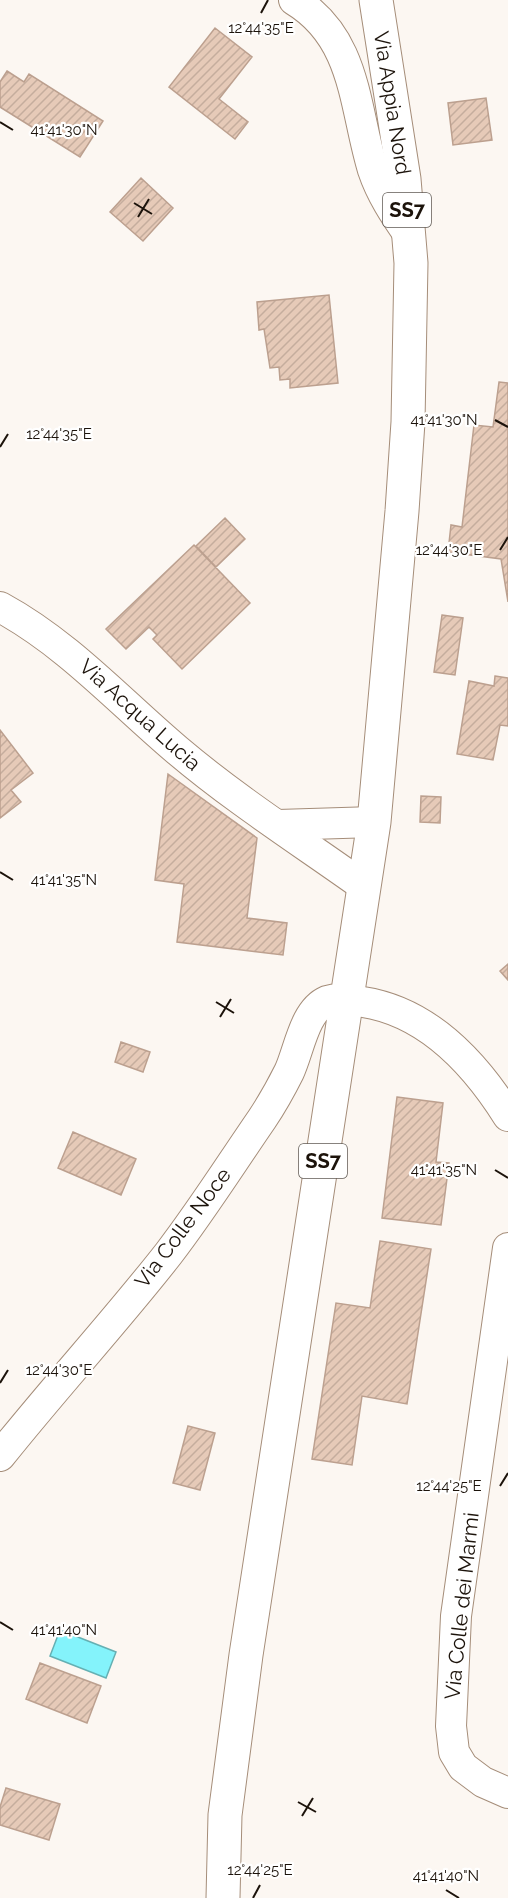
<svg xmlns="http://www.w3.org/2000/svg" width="508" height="1898" font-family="Raleway,sans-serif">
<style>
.water{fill:#84f3fb;stroke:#65b0b3;stroke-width:1.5}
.building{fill:url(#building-hatch);stroke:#bca08f;stroke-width:1.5}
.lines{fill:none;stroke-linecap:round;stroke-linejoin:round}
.minor-casing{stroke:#a58d79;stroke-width:32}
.major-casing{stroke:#a58d79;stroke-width:35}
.minor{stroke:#fff;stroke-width:30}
.major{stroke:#fff;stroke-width:33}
.ticks{fill:none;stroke:#1c130b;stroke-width:2}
.labels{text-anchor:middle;stroke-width:4.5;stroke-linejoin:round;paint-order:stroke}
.shield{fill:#fff;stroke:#605a54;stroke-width:1.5}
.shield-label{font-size:20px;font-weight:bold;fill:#1c130b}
.street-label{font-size:21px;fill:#1c130b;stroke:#fff}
.ticks-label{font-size:15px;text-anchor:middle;fill:#1c130b;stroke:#fff;stroke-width:4.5;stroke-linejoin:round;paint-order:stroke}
</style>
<defs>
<pattern id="building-hatch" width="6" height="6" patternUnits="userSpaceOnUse" patternTransform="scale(1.5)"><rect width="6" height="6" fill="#e6cab8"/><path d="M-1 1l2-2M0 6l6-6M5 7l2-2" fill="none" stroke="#c5ad9d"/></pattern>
</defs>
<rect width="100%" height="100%" fill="#fcf7f2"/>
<!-- water -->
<path class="water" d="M 60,1630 L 116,1652 L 106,1678 L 50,1656 Z"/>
<!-- building -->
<path class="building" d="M 215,28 L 252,57 L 219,99 L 248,122 L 235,139 L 169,87 Z
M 7,71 L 24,82 L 29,74 L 103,121 L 80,157 L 0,107 L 0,82 Z
M 486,98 L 492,140 L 453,145 L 448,103 Z
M 141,178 L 173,208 L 143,241 L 110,212 Z
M 329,295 L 338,383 L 290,388 L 290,379 L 280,380 L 279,367 L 270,368 L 264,329 L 259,330 L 257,302 Z
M 499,382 L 508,383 L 508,602 L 501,559 L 448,552 L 451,525 L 462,527 L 474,425 L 493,427 Z
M 225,518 L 245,539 L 216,567 L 196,546 Z
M 194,545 L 250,603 L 182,669 L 153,639 L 157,635 L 149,627 L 126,649 L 106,629 Z
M 442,615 L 463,618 L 455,675 L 434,672 Z
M 495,676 L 508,678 L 508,726 L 500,725 L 493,760 L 457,754 L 469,681 L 494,686 Z
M 0,730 L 33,773 L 11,790 L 21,802 L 0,818 Z
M 168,774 L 257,838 L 247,918 L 287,923 L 283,955 L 177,942 L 184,884 L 155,880 Z
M 421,796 L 441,797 L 440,823 L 420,822 Z
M 508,964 L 508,980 L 500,971 Z
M 121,1042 L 150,1052 L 143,1072 L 115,1062 Z
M 397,1097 L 443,1103 L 436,1162 L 449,1163 L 441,1225 L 382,1218 Z
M 73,1132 L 136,1159 L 121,1195 L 58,1168 Z
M 380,1241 L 431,1249 L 407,1404 L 362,1396 L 352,1465 L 312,1459 L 336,1303 L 370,1308 Z
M 188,1426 L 215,1433 L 200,1490 L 173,1483 Z
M 40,1663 L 101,1686 L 87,1723 L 26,1699 Z
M 6,1788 L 60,1804 L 49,1840 L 0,1825 L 0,1807 Z"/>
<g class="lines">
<!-- minor casing -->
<g class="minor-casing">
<path id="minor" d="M 294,0 C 357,38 354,108 373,170 C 381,194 395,215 409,235
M 0,607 C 68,644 118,700 177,750 C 236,800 302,842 365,887
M 278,825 L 374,822
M 508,1248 L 456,1616 L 451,1726 L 454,1752 L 463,1767 L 483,1782 L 508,1793
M 0,1456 C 55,1387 115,1322 169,1253 C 202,1210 231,1164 262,1119 C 272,1104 281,1088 289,1072 C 299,1051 304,1011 327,1001 C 339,997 352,1000 363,1002 C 428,1012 474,1062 508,1116"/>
</g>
<!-- major casing -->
<g class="major-casing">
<path id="major" d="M 223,1898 L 225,1815 L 246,1655 L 374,822 L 402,511 L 408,422 L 411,263 L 404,179 L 376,0"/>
</g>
<!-- minor -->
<use href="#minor" class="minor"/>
<!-- major -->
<use href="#major" class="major"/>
</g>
<!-- ticks -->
<path class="ticks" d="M 261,13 L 268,0M 0,122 L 13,130M 134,203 L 152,214M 138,217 L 149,199M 495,420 L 508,427M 0,447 L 8,434M 500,550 L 508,537M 0,872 L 13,880M 216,1002 L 234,1013M 220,1017 L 231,999M 495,1170 L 508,1178M 0,1383 L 8,1370M 500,1486 L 508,1473M 0,1622 L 13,1630M 298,1802 L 316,1812M 302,1816 L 313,1798M 446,1890 L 459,1898M 253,1898 L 260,1885"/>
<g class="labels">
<!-- shield labels -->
<g class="shield">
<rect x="383" y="193" width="48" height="34" rx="4.5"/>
<rect x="299" y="1144" width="48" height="34" rx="4.5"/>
</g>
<g class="shield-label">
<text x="407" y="217">SS7</text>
<text x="323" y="1168">SS7</text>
</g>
<!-- street labels -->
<g class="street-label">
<text transform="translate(392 103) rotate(81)" y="7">Via Appia Nord</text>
<text transform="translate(140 715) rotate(42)" y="7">Via Acqua Lucia</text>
<text transform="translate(183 1228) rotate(-53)" y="7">Via Colle Noce</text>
<text transform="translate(462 1606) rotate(-84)" y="7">Via Colle dei Marmi</text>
</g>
</g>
<g class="ticks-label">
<text x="261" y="33">12°44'35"E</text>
<text x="64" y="135">41°41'30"N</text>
<text x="444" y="425">41°41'30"N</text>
<text x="59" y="439">12°44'35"E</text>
<text x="449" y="555">12°44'30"E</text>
<text x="64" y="885">41°41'35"N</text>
<text x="444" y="1175">41°41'35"N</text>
<text x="59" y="1375">12°44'30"E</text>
<text x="449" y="1491">12°44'25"E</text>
<text x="64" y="1635">41°41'40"N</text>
<text x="260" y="1875">12°44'25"E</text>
<text x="446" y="1881">41°41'40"N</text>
</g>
</svg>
